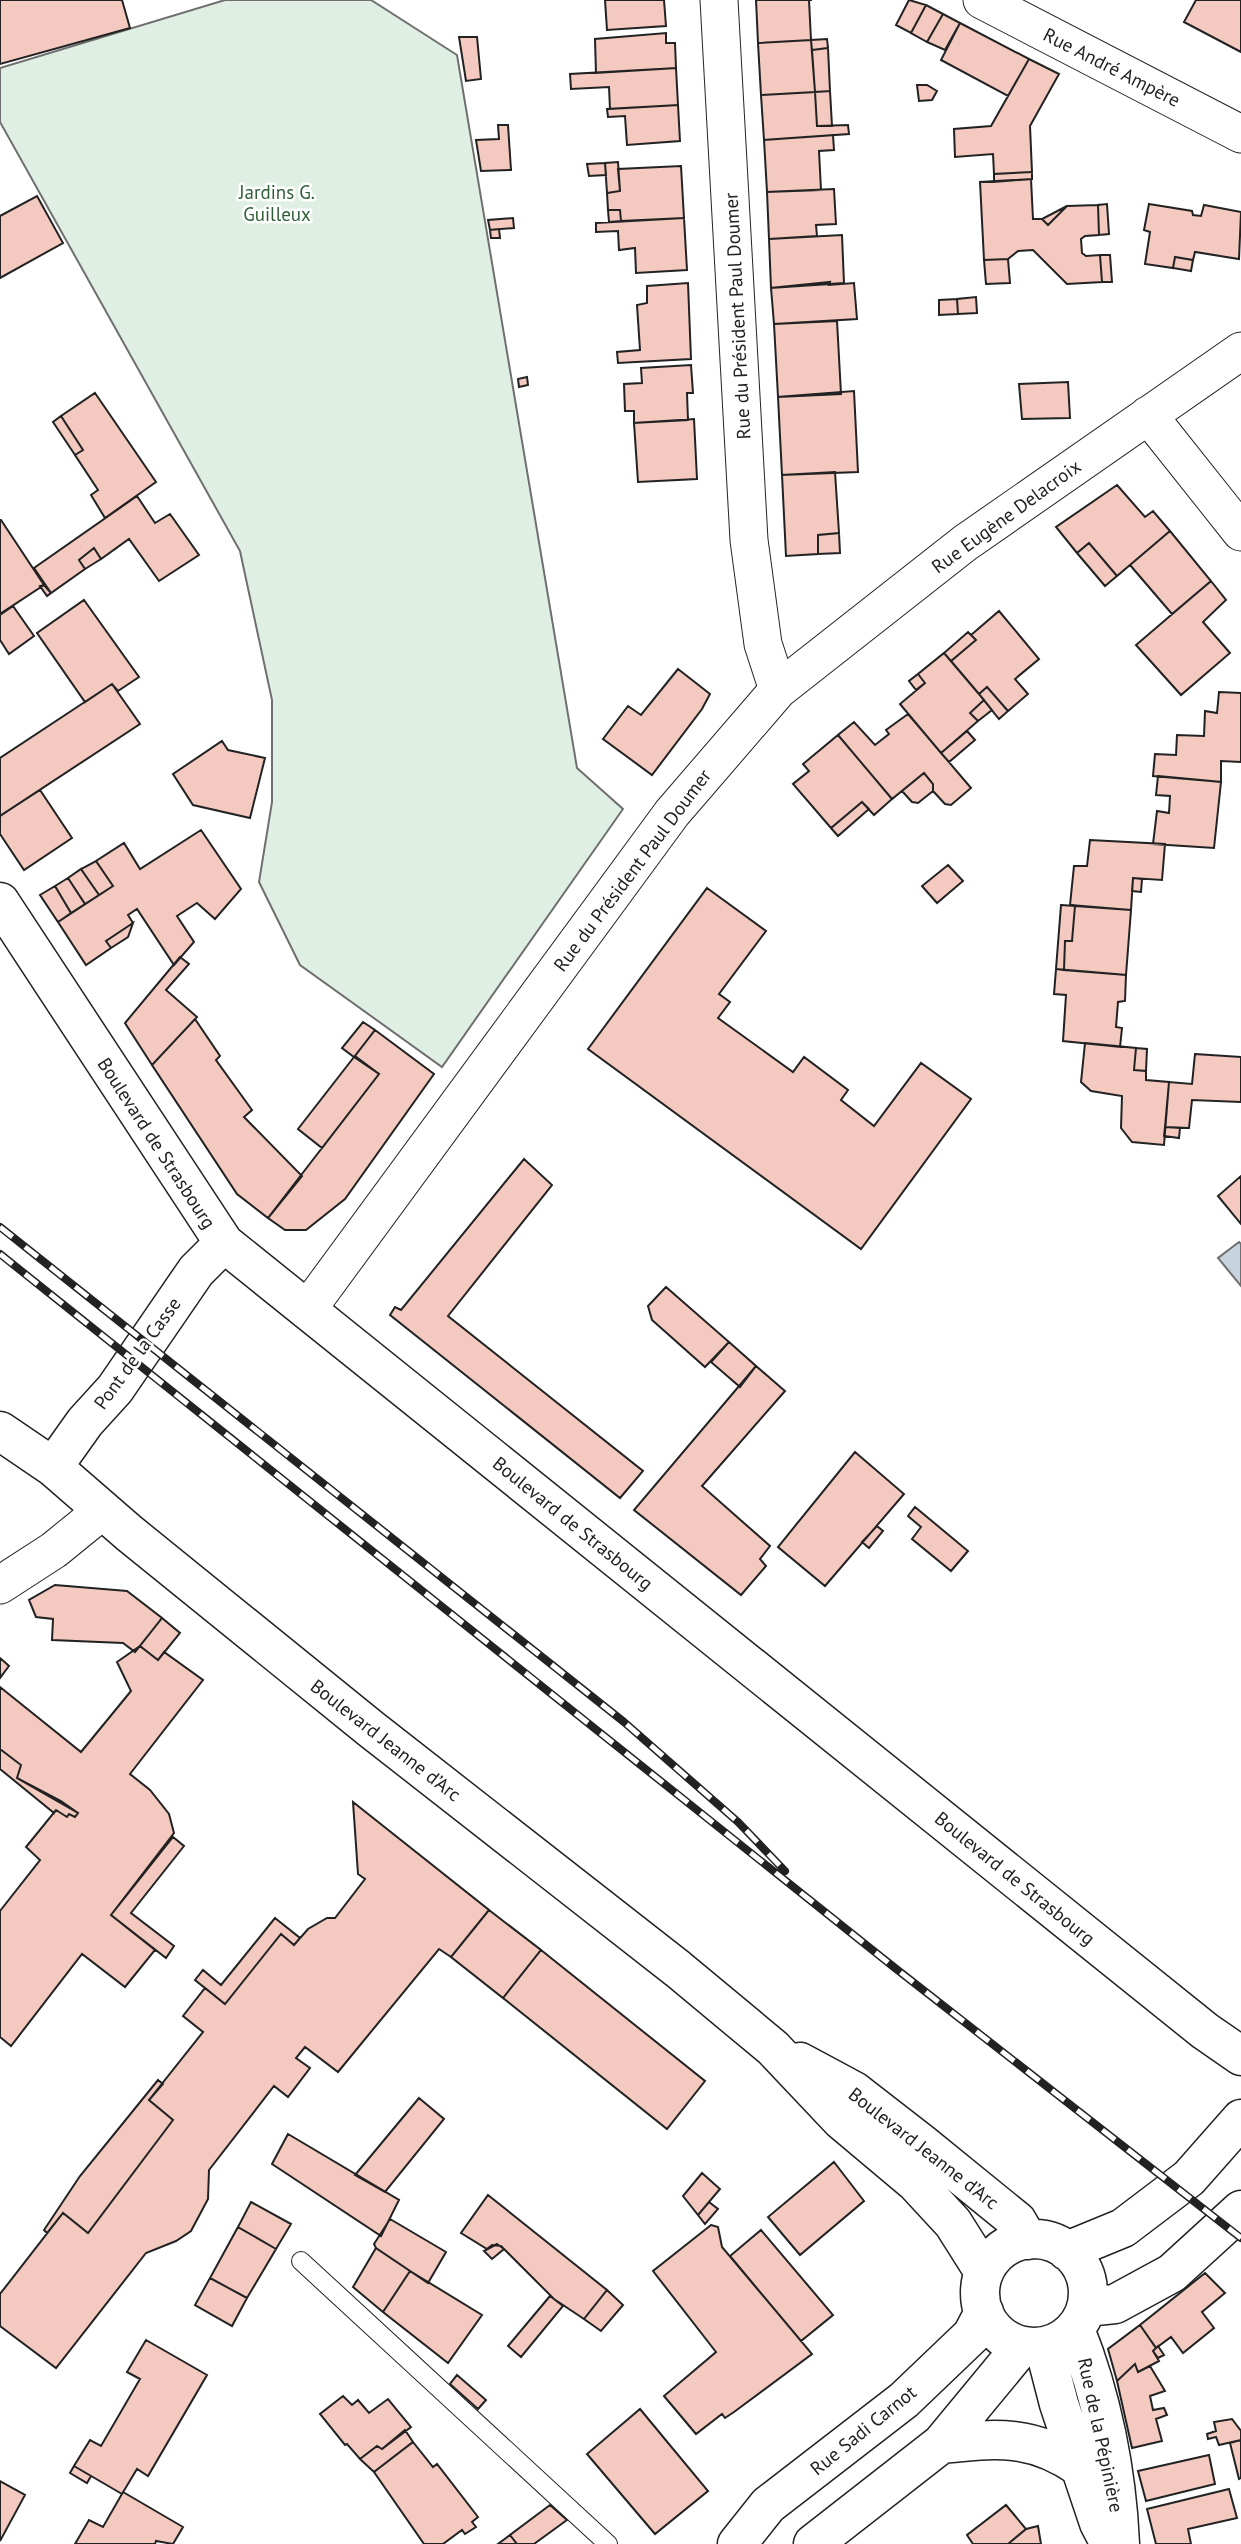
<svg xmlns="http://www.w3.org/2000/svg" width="1241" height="2544" font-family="'PT Sans',sans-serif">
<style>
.green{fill:#e0efe3;stroke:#6f6f6f;stroke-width:2}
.water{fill:#c7d3dd;stroke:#6f6f6f;stroke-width:2}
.building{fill:#f3c9c0;stroke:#222;stroke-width:2}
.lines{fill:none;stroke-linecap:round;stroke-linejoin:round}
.lane-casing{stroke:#222;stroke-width:20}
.street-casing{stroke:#222;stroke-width:39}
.secondary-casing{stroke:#222;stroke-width:41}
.lane{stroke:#fff;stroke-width:18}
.street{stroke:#fff;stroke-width:37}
.secondary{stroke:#fff;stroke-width:38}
.rail-casing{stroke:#222;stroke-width:8}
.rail{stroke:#fff;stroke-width:5;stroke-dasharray:16;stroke-linecap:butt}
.labels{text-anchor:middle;stroke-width:5;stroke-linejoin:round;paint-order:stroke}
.street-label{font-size:19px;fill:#222;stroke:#fff}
.park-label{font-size:19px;fill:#2f5e38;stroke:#fff}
</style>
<rect width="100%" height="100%" fill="#fff"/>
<!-- green -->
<path class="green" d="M 225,0 L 371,0 L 457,55 L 577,768 L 623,809 L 442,1067 L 300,965 L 259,882 L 272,802 L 272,700 L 240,551 L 0,122 L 0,68 Z"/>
<!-- water -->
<path class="water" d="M 1239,1242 L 1241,1244 L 1241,1286 L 1218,1258 Z"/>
<!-- building -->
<path class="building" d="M 0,0 L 122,0 L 130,28 L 0,64 Z
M 605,0 L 664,0 L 666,26 L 607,30 Z
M 756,0 L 812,0 L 809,0 L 811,40 L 758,43 Z
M 909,0 L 926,5 L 911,33 L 896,25 Z
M 1196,0 L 1241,0 L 1241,52 L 1184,22 Z
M 926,5 L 943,14 L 927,42 L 911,33 Z
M 943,14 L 960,23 L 945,50 L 927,42 Z
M 960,23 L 1029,59 L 1008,96 L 941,60 Z
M 666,33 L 666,43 L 675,43 L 676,68 L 596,73 L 595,39 Z
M 459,37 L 477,37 L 481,79 L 466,81 Z
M 827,39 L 828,48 L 812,50 L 811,40 Z
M 811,40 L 815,92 L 761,95 L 758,43 Z
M 828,48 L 830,91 L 815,92 L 812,50 Z
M 1029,59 L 1059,74 L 1030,126 L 1032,172 L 994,174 L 993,154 L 955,157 L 954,129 L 991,126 Z
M 676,68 L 678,105 L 610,109 L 609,87 L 571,89 L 570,74 Z
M 917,85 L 927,85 L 937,91 L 932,100 L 919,101 Z
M 830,91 L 832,126 L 817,126 L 815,92 Z
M 815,92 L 817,126 L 848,125 L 849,134 L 764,140 L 761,95 Z
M 678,105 L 680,141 L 627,145 L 625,116 L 608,117 L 607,109 Z
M 498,125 L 508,125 L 511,170 L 481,171 L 476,140 L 499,139 Z
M 833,135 L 834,150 L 819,151 L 821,190 L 767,192 L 764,140 Z
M 618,162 L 620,191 L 607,193 L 605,163 Z
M 605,163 L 606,175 L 589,176 L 587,164 Z
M 681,166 L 684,218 L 621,221 L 620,210 L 608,210 L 607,193 L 620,191 L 618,169 Z
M 1032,172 L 1032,179 L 994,182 L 994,174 Z
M 1031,179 L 1033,219 L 1042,219 L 1048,225 L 1067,206 L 1098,205 L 1099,235 L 1085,236 L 1081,239 L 1082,253 L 1086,256 L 1100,255 L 1102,282 L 1067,284 L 1033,250 L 1018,251 L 1008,259 L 984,260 L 980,182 Z
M 834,189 L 836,224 L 816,225 L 817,236 L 769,239 L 767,192 Z
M 37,196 L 63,243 L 0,278 L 0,216 Z
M 1107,204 L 1109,234 L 1099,235 L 1098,205 Z
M 1149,204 L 1192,211 L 1193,215 L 1201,216 L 1204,205 L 1241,212 L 1239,259 L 1195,252 L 1193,260 L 1175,257 L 1173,268 L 1145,264 L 1150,232 L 1144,230 Z
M 1067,206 L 1048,225 L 1042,219 Z
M 608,210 L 620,210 L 621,221 L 609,222 Z
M 513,218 L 514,228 L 490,230 L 488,220 Z
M 684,218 L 687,270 L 636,273 L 635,248 L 619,250 L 618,231 L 596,232 L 596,223 Z
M 499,229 L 500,238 L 491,238 L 490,230 Z
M 842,235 L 844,283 L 771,288 L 769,239 Z
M 1100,255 L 1110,255 L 1112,282 L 1102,282 Z
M 1175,257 L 1193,260 L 1191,271 L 1173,268 Z
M 1008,259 L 1010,283 L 986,284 L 984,260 Z
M 830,282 L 829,285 L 854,283 L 857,319 L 774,324 L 771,288 Z
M 688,283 L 691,359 L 618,363 L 617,352 L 640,350 L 637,305 L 647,303 L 647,286 Z
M 976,297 L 977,313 L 958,314 L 957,299 Z
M 957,299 L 958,314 L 939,315 L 939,300 Z
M 837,321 L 841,394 L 778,397 L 774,324 Z
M 691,365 L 693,393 L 687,393 L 688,420 L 634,423 L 634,411 L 625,411 L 624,384 L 642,383 L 641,368 Z
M 527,377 L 528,385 L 519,387 L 518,379 Z
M 1068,382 L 1070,418 L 1022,419 L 1019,384 Z
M 854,391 L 858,472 L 782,475 L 778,397 Z
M 95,393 L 156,482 L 105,518 L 91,495 L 98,490 L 75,455 L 83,450 L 61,416 Z
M 61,416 L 83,450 L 75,455 L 53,422 Z
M 694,419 L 697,479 L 638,482 L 634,423 Z
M 835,472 L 839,533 L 818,535 L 818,554 L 786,556 L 782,475 Z
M 1117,485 L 1145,517 L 1153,511 L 1170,531 L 1117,576 L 1089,543 L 1077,553 L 1056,527 Z
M 137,496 L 155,523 L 170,514 L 199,555 L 159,581 L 129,539 L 101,559 L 94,548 L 79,560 L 85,569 L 51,593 L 34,568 Z
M 1,520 L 44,585 L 0,614 L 0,520 Z
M 1170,531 L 1211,581 L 1172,614 L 1130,565 Z
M 839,533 L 840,553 L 818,554 L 818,535 Z
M 1089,543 L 1117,576 L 1105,586 L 1077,553 Z
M 94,548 L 101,559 L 85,569 L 79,560 Z
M 1211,581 L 1226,600 L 1203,622 L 1230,653 L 1181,695 L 1136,645 Z
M 44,585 L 51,593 L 47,596 L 40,586 Z
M 84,600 L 139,677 L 118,691 L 112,684 L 85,702 L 37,633 Z
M 13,606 L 34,636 L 9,654 L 0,640 L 0,615 Z
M 999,611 L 1039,659 L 1015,679 L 1028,694 L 1008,711 L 987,687 L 979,694 L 951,661 L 976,640 L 971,635 Z
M 968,632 L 976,640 L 951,661 L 944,653 Z
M 944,653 L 984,700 L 970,713 L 978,721 L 941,753 L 900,704 L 925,683 L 918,674 Z
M 678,669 L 710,694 L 702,709 L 652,775 L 603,739 L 628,706 L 641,715 Z
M 918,674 L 925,683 L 916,690 L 909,681 Z
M 112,684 L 140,724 L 0,816 L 0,758 Z
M 987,687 L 1008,711 L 999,719 L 979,694 Z
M 1219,692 L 1241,693 L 1241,762 L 1221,761 L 1221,782 L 1153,776 L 1155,754 L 1176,755 L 1177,735 L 1204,736 L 1205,711 L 1217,713 Z
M 984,700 L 992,710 L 978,721 L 970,713 Z
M 908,714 L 971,788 L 951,805 L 945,804 L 933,791 L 933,784 L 924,773 L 892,799 L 838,735 L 854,722 L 875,745 L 889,734 L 886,730 Z
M 967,731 L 975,740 L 949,762 L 941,753 Z
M 838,735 L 892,799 L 874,815 L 862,802 L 831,828 L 793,784 L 809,771 L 803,764 Z
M 222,741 L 228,750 L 265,758 L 250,818 L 193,805 L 173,774 Z
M 924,773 L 933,784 L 933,791 L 918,803 L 912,802 L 902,791 Z
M 1158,776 L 1221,782 L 1214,848 L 1153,844 L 1157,811 L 1169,813 L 1170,796 L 1156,795 Z
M 40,790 L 72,838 L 24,870 L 0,834 L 0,816 Z
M 862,802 L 869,809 L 838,836 L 831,828 Z
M 201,830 L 241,889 L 215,919 L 197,903 L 177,916 L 194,942 L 174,965 L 137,909 L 128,915 L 133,923 L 106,941 L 111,948 L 86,965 L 58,922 L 113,886 L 96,861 L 124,843 L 140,869 Z
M 1090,840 L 1165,844 L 1162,880 L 1133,878 L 1131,910 L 1070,905 L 1074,866 L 1087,866 Z
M 96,861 L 113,886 L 99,895 L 81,869 Z
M 948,865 L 963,881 L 937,903 L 922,886 Z
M 81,869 L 99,895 L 85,904 L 68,878 Z
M 68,878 L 85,904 L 71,913 L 55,886 Z
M 1133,878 L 1142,879 L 1141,892 L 1132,891 Z
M 55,886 L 71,913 L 58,922 L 40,895 Z
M 707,888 L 766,931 L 719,994 L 730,1002 L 718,1018 L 793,1072 L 804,1057 L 848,1090 L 841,1100 L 874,1126 L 921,1063 L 971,1099 L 861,1249 L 588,1049 Z
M 1061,905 L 1075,906 L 1072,941 L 1065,941 L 1064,970 L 1056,969 Z
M 1075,906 L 1131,910 L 1126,975 L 1064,970 L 1065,941 L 1072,941 Z
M 133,923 L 128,937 L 111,948 L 106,941 Z
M 180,957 L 189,964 L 166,990 L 197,1017 L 152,1065 L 125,1023 Z
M 1056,969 L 1126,975 L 1125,1001 L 1118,1002 L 1116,1027 L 1122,1028 L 1120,1047 L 1063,1041 L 1066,995 L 1054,994 Z
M 195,1019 L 220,1056 L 216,1060 L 252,1110 L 244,1117 L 302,1176 L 268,1218 L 237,1194 L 152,1065 Z
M 363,1022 L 375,1030 L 354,1057 L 342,1048 Z
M 375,1030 L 434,1074 L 345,1199 L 306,1230 L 285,1230 L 268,1218 L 379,1074 L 355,1056 Z
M 1085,1043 L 1136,1048 L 1134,1070 L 1146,1071 L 1146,1080 L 1169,1082 L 1164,1145 L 1132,1142 L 1121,1128 L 1122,1096 L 1091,1091 L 1081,1082 Z
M 1136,1048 L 1147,1049 L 1146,1071 L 1134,1070 Z
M 1195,1054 L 1241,1057 L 1241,1102 L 1192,1100 L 1189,1128 L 1165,1127 L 1169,1082 L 1192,1084 Z
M 354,1057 L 379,1074 L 322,1148 L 298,1129 Z
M 1165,1127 L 1180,1128 L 1179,1138 L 1164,1136 Z
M 524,1159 L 552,1185 L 448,1316 L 643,1471 L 620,1498 L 390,1315 L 395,1307 L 401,1310 Z
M 1241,1176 L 1241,1224 L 1218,1196 Z
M 666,1287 L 729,1342 L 705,1367 L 652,1320 L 648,1306 Z
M 729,1342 L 756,1366 L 740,1387 L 711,1362 Z
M 756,1366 L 785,1391 L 702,1486 L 770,1546 L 760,1559 L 766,1566 L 741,1595 L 634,1510 Z
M 855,1452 L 904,1494 L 825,1586 L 778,1547 Z
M 915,1507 L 968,1551 L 951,1571 L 912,1539 L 921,1527 L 908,1516 Z
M 877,1526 L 883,1531 L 869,1548 L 862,1542 Z
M 55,1585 L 127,1591 L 162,1618 L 135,1652 L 123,1643 L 52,1640 L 53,1619 L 36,1617 L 29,1600 Z
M 162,1618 L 180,1633 L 158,1660 L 140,1646 Z
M 140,1646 L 158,1660 L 164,1652 L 203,1680 L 130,1774 L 150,1790 L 169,1814 L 174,1833 L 111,1915 L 155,1950 L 125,1987 L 82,1954 L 11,2046 L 0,2037 L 0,1911 L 40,1860 L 26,1847 L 56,1810 L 67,1817 L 69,1814 L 75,1817 L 78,1813 L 17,1778 L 21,1765 L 0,1749 L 0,1687 L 81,1752 L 131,1691 L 117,1662 Z
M 0,1658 L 9,1666 L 0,1678 Z
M 0,1749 L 21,1765 L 17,1778 L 61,1801 L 78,1813 L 75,1817 L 69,1814 L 67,1817 L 56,1810 L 54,1813 L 0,1769 Z
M 353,1802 L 489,1910 L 451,1957 L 439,1949 L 338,2072 L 305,2047 L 296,2058 L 310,2068 L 288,2097 L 274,2086 L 209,2170 L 208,2199 L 191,2231 L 176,2241 L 146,2253 L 56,2368 L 0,2326 L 0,2294 L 63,2213 L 88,2233 L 173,2120 L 149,2100 L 203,2032 L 183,2016 L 205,1988 L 225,2004 L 281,1934 L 294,1945 L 308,1929 L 327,1918 L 335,1918 L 365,1879 L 358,1874 Z
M 173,1837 L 184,1846 L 131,1913 L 174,1946 L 166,1958 L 111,1915 Z
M 489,1910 L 541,1950 L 503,1998 L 451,1957 Z
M 275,1918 L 300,1938 L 294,1945 L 281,1934 L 225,2004 L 195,1980 L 203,1970 L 221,1985 Z
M 541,1950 L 705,2081 L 667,2129 L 503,1998 Z
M 158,2080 L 163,2084 L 149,2100 L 173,2120 L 88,2233 L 63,2213 L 47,2233 L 44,2230 L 80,2176 Z
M 419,2098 L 444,2119 L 385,2192 L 355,2175 Z
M 288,2134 L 399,2200 L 381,2236 L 272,2164 Z
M 834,2162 L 864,2201 L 800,2255 L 768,2217 Z
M 702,2173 L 720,2189 L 698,2215 L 683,2196 Z
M 488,2195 L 607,2290 L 584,2319 L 554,2299 L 501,2246 L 492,2245 L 487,2249 L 461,2233 Z
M 251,2202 L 291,2224 L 276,2249 L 238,2227 Z
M 709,2202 L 718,2209 L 705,2224 L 698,2215 Z
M 390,2219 L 446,2252 L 428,2283 L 376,2248 L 374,2244 Z
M 711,2225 L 718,2227 L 722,2247 L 812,2354 L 734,2412 L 725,2418 L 722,2414 L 696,2434 L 664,2396 L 716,2352 L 653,2271 Z
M 238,2227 L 276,2249 L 247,2298 L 210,2278 Z
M 761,2230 L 833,2315 L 801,2341 L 730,2256 Z
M 497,2244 L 504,2249 L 492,2259 L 484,2251 Z
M 376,2248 L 410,2271 L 383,2312 L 353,2287 Z
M 410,2271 L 482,2315 L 448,2363 L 383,2312 Z
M 1205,2273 L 1225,2293 L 1202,2312 L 1214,2328 L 1183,2353 L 1171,2337 L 1156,2348 L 1140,2325 Z
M 210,2278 L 247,2298 L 232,2326 L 195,2305 Z
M 607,2290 L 623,2305 L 601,2331 L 584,2319 Z
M 550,2296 L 563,2306 L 521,2357 L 508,2346 Z
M 1140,2325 L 1156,2348 L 1153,2351 L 1159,2361 L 1138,2372 L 1135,2364 L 1117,2381 L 1108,2349 Z
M 146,2340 L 207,2375 L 148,2476 L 137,2469 L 122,2494 L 74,2466 L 90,2440 L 101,2446 L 140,2379 L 127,2372 Z
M 1158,2346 L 1164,2355 L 1158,2358 L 1153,2351 Z
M 1135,2364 L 1138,2372 L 1150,2366 L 1165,2391 L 1150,2396 L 1153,2410 L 1164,2408 L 1167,2415 L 1156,2419 L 1162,2441 L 1132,2448 L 1117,2381 Z
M 457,2375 L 486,2400 L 478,2409 L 450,2384 Z
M 343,2396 L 352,2405 L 358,2400 L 369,2413 L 388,2399 L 411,2427 L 382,2449 L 377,2446 L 360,2459 L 347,2444 L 345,2445 L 320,2414 Z
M 640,2409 L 708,2491 L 655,2534 L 587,2454 Z
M 1232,2419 L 1241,2431 L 1241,2440 L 1219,2445 L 1216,2437 L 1208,2439 L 1207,2434 L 1216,2431 L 1214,2422 Z
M 405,2430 L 413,2442 L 374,2472 L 360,2459 L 377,2446 L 382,2449 Z
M 1241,2440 L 1241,2478 L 1239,2479 L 1230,2443 Z
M 413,2442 L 433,2467 L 437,2464 L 478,2517 L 472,2522 L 476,2527 L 465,2534 L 462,2530 L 443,2544 L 424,2544 L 374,2472 Z
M 1209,2455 L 1215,2484 L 1146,2501 L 1138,2471 Z
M 74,2466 L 91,2476 L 87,2483 L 70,2473 Z
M 0,2481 L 25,2495 L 0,2541 Z
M 1229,2489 L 1237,2518 L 1188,2529 L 1191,2544 L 1156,2544 L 1147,2509 Z
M 123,2492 L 183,2527 L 173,2544 L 156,2541 L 155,2544 L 75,2544 L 89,2520 L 103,2527 Z
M 550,2505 L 567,2520 L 534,2544 L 517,2544 L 510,2535 Z
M 1006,2505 L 1026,2529 L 1008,2544 L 973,2544 L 967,2535 Z
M 1038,2526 L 1041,2544 L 1008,2544 L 1026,2529 Z
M 510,2535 L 517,2544 L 498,2544 Z"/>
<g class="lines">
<!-- lane casing -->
<g class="lane-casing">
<path id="lane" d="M 301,2261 L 608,2544"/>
</g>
<!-- street casing -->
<g class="street-casing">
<path id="street" d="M 719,0 L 749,540 L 763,644 L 778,690
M 982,0 L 1241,134
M 1148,415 L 1241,532
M 307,1310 L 672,813 L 778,690 L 965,543 L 1241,351
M 0,1585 L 54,1550 L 102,1511"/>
</g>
<!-- secondary casing -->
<g class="secondary-casing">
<path id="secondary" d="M 0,902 L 224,1243 L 1205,2031 L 1241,2056
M 0,1431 L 53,1467 L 129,1533 L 371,1729 L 678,1969 L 773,2048 L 841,2120 L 916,2183 L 953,2223 L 984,2272
M 53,1467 L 85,1422 L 115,1389 L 196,1271 L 224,1243
M 800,2062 L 854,2091 L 921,2143 L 1017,2221 L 1028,2240
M980 2293a54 54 0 1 1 108 0a54 54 0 1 1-108 0Z
M 1067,2251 L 1123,2228 L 1189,2178 L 1241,2119
M 1086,2307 L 1115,2304 L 1172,2273 L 1241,2210
M 1075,2329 C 1102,2396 1117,2472 1120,2544
M 1044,2346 L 1059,2404 L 1099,2523 L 1110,2544
M 941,2444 C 997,2438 1033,2434 1081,2468
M 737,2544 L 768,2505 L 904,2400 L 972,2335 L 984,2312
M 813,2544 L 941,2444 L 1022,2346"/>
</g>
<!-- lane -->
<use href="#lane" class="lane"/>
<!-- street -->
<use href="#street" class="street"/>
<!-- secondary -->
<use href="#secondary" class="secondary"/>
<!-- rail casing -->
<g class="rail-casing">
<path id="rail" d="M 0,1227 L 624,1722 L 738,1822 L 785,1871
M 0,1254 L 895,1968 L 1241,2238"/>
</g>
<!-- rail -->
<use href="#rail" class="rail"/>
</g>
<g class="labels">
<!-- street labels -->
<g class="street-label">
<text transform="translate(1112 67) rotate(27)" y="7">Rue André Ampère</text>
<text transform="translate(737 316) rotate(-93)" y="7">Rue du Président Paul Doumer</text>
<text transform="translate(1006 516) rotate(-36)" y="7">Rue Eugène Delacroix</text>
<text transform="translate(632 870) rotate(-53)" y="7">Rue du Président Paul Doumer</text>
<text transform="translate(157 1143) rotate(57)" y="7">Boulevard de Strasbourg</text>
<text transform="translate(137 1353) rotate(-54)" y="7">Pont de la Casse</text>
<text transform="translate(573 1523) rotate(39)" y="7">Boulevard de Strasbourg</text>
<text transform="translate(386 1740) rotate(38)" y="7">Boulevard Jeanne d’Arc</text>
<text transform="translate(1015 1878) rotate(39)" y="7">Boulevard de Strasbourg</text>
<text transform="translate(924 2148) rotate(38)" y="7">Boulevard Jeanne d’Arc</text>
<text transform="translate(863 2430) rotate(-39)" y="7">Rue Sadi Carnot</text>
<text transform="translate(1101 2435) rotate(78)" y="7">Rue de la Pépinière</text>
</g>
<!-- park labels -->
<g class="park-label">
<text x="277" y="199">Jardins G.<tspan x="277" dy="22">Guilleux</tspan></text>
</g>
</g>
</svg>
